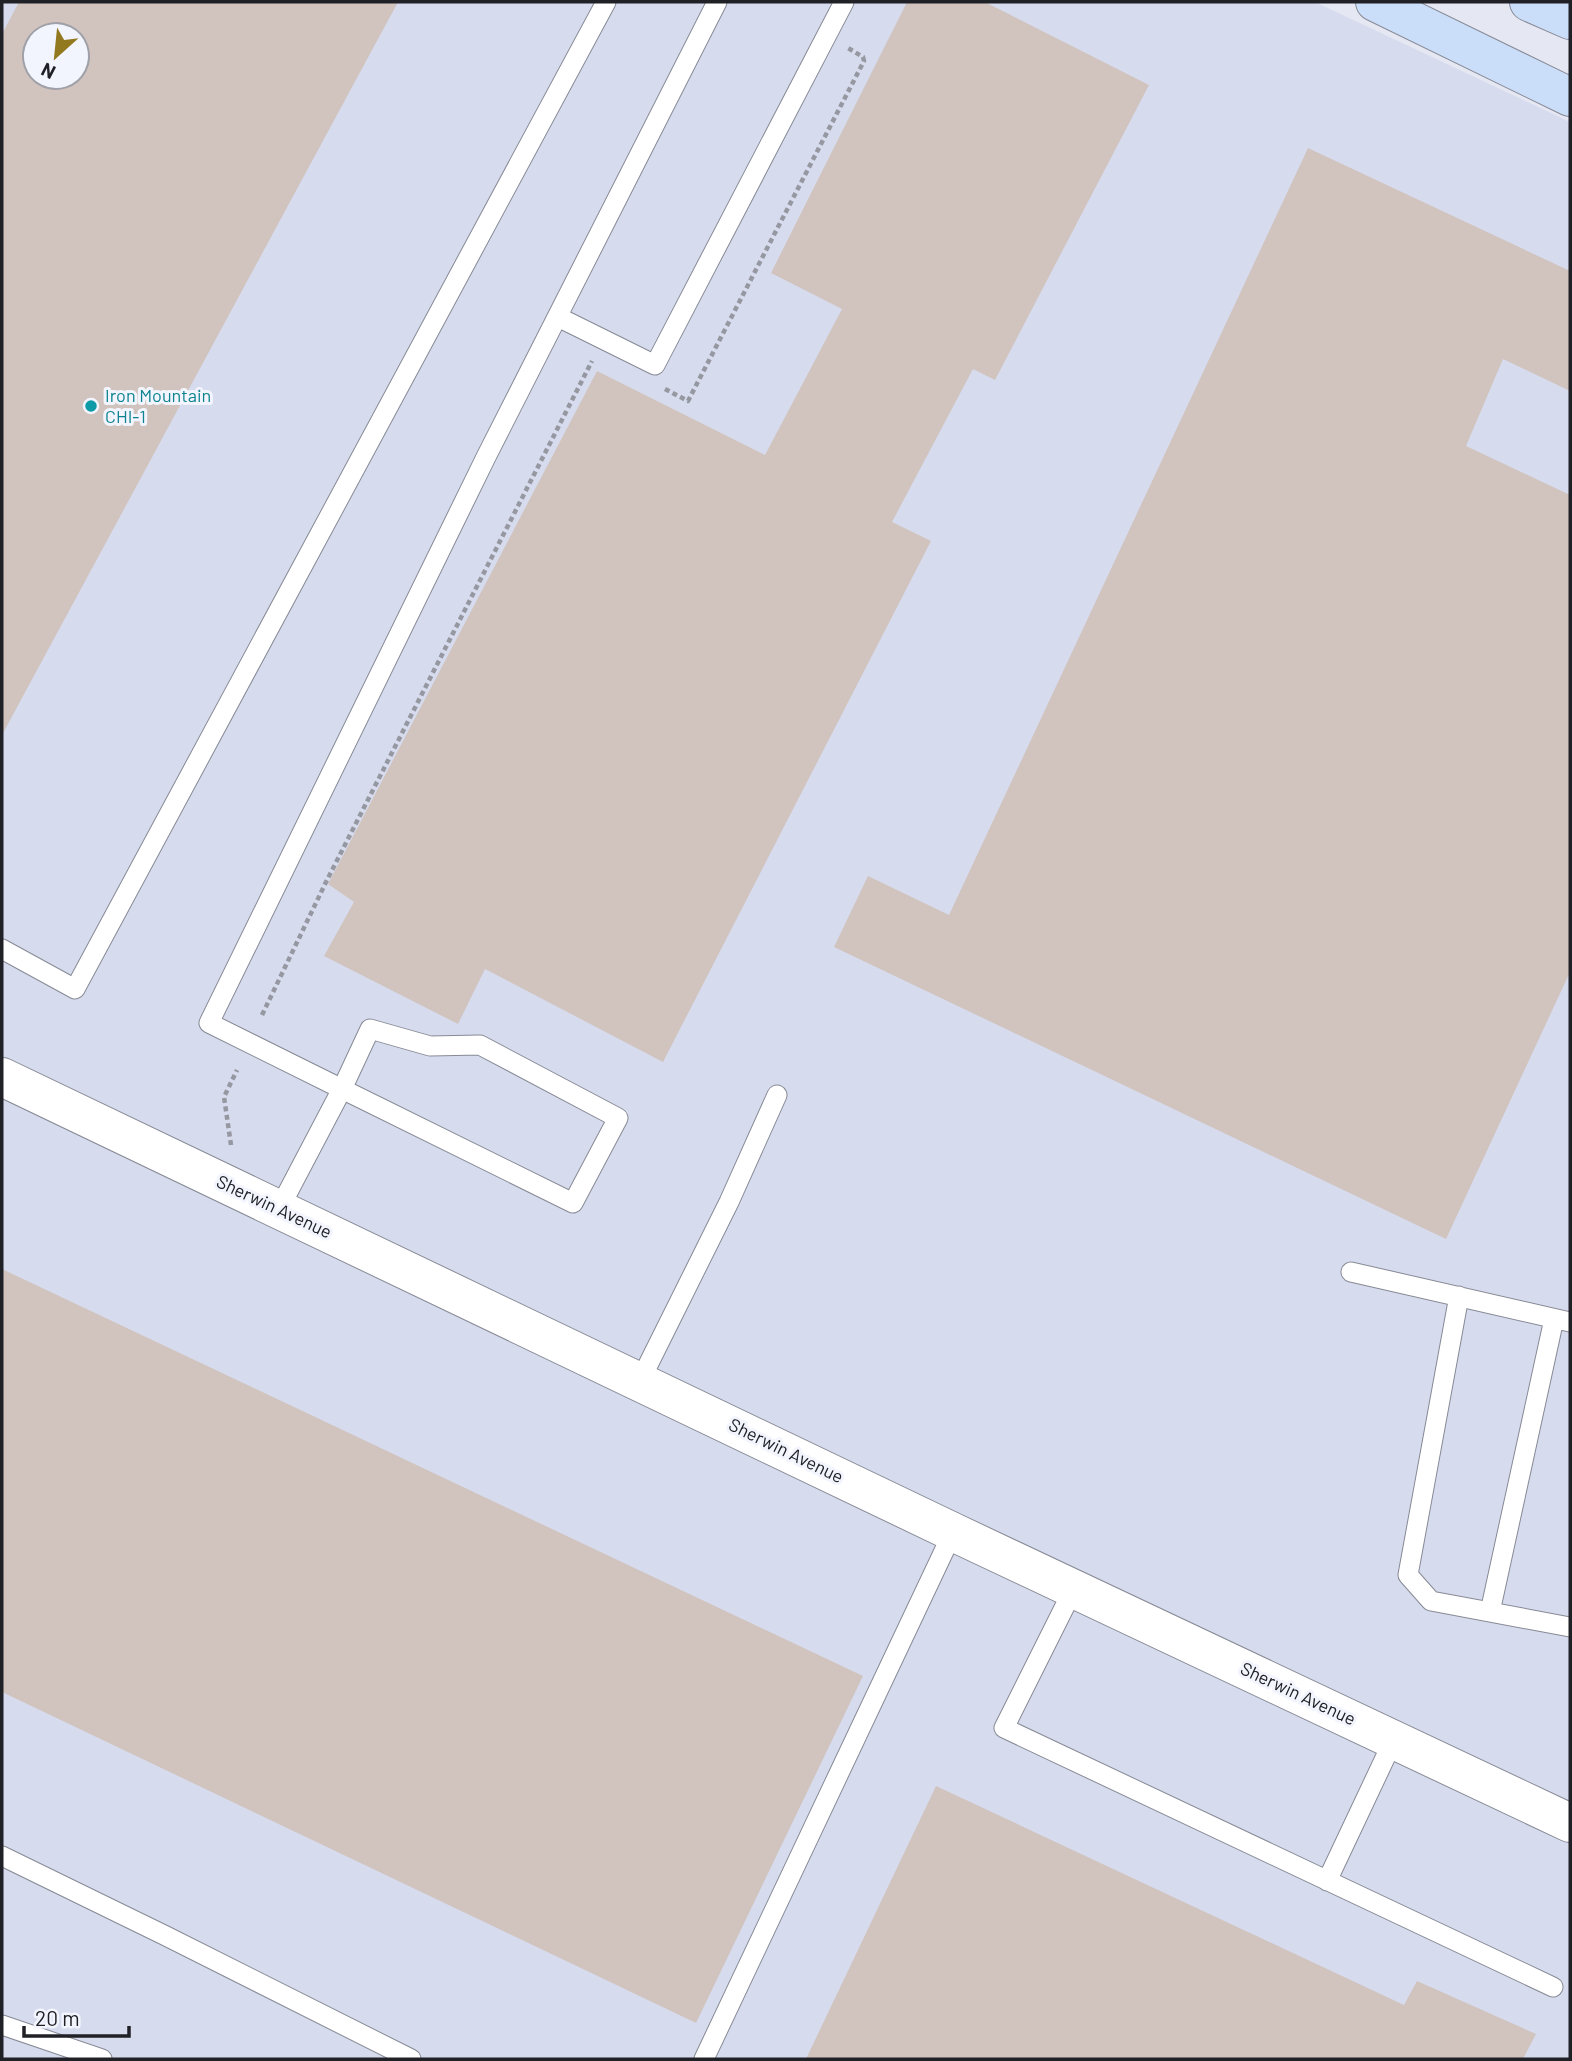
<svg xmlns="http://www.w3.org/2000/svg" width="1572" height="2061" font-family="Barlow,sans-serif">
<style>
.built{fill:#d6dbee;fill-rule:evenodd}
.building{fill:#d1c4bf;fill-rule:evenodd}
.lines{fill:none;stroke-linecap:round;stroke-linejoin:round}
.lane-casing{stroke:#878a95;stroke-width:21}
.street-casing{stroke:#878a95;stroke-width:40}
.secondary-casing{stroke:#878a95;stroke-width:40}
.path{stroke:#9698a1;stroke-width:4.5;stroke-dasharray:5 3.5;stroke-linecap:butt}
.lane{stroke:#fff;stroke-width:19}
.street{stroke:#fff;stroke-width:38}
.secondary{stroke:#cadef9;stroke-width:38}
.culture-dot{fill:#0f9aa8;stroke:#f3f5fe;stroke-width:2.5}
.labels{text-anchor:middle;stroke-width:6;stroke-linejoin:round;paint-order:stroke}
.culture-label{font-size:18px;fill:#0d838f;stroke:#f3f5fe;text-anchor:start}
.street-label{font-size:18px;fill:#202126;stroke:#f3f5fe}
</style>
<rect width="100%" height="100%" fill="#e5e7f3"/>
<!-- built -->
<path class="built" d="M 2,2 L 1315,2 L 1570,122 L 1570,2059 L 2,2059 ZM 35,35 L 77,35 L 77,77 L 35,77 Z"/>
<!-- building -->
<path class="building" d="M 19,2 L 398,2 L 2,735 L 2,34 ZM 35,35 L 77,35 L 77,77 L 35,77 Z
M 907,2 L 985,2 L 1149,85 L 995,380 L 973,369 L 892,522 L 931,541 L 663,1062 L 485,969 L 458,1024 L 324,956 L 354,902 L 328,884 L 597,371 L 765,455 L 842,309 L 771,273 Z
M 1308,148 L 1570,271 L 1570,391 L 1503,359 L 1466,446 L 1570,495 L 1570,972 L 1446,1239 L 834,947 L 868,876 L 949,915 Z
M 2,1269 L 863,1676 L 696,2023 L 2,1692 Z
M 936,1786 L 1404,2005 L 1417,1981 L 1536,2034 L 1523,2059 L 806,2059 Z"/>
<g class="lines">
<!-- lane casing -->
<g class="lane-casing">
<path id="lane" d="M 558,317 L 655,365 L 844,2
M 2,949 L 75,989 L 606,2
M 370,1029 L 430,1046 L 480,1045 L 618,1118 L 573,1203 L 342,1089 Z
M 279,1209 L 342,1089 L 209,1023 L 486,457 L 717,2
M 1351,1272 L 1570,1322
M 1459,1296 L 1408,1575 L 1431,1601 L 1570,1627
M 640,1381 L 729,1202 L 777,1095
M 1074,1588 L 1004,1728 L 1553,1987
M 1490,1612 L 1554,1319
M 2,1856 L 166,1936 L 411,2059
M 1327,1881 L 1394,1739
M 2,2025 L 102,2059
M 704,2059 L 953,1532"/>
</g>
<!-- street casing -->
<g class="street-casing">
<path id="street" d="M 2,1077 L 953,1532 L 1570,1823"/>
</g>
<!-- secondary casing -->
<g class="secondary-casing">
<path id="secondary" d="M 1375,2 L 1570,97
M 1529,2 L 1570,20"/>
</g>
<!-- path -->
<path class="path" d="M 665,389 L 688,401 L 864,61 L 863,57 L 848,48
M 262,1015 L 327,880 L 592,361
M 231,1145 L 224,1097 L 237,1070"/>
<!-- lane -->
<use href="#lane" class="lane"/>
<!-- street -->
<use href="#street" class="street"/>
<!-- secondary -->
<use href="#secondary" class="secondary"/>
</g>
<!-- markers -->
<circle class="culture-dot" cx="91" cy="406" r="7"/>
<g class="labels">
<!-- culture labels -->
<g class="culture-label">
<text x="105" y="402">Iron Mountain<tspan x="105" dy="21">CHI-1</tspan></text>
</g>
<!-- street labels -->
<g class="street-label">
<text transform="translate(274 1207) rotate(25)" y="6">Sherwin Avenue</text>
<text transform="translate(786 1451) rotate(26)" y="6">Sherwin Avenue</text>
<text transform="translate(1298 1694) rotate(25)" y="6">Sherwin Avenue</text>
</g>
</g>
<!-- border -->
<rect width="1572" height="2061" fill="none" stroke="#202126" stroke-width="7"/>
<!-- north arrow -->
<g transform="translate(56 56) rotate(207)"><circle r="33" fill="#f3f5fe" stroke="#9fa0a8" stroke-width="2"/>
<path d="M0-5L12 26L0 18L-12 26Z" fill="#927920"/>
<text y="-10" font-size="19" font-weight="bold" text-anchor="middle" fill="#202126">N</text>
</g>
<!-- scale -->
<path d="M24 2026v10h105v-10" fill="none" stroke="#202126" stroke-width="3.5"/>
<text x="35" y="2026" font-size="21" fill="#202126" stroke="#f3f5fe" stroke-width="5" paint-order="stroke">20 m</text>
</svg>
